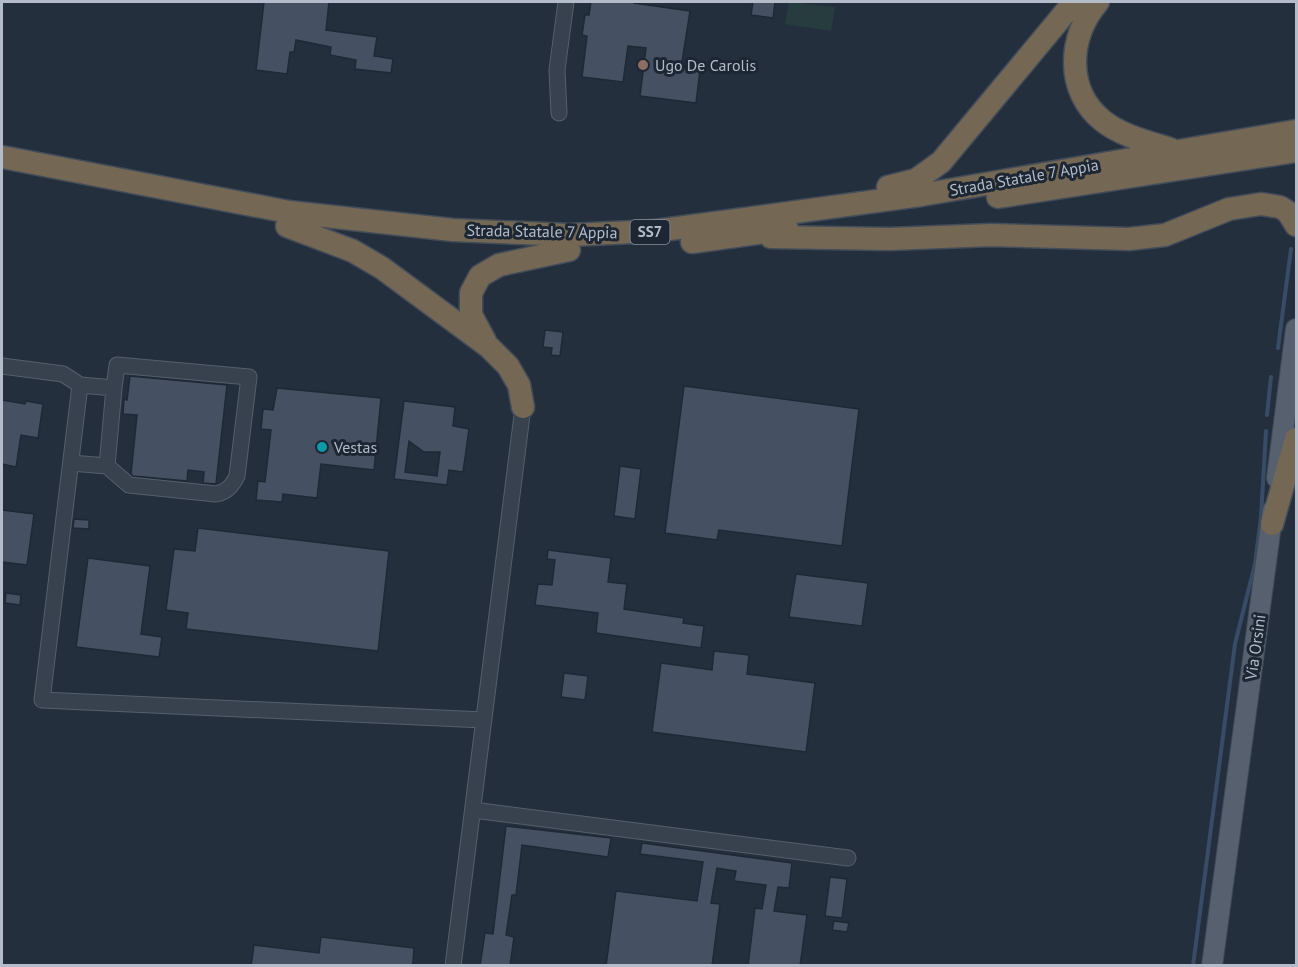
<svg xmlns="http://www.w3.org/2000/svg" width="1298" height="967" font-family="'PT Sans',sans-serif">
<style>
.green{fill:#263c3f}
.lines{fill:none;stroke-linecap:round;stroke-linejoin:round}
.stream{stroke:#394c67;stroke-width:4}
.building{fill:#455162;stroke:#1f2835;stroke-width:1.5;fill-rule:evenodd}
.minor-casing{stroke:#565f6c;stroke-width:17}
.major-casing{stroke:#414a57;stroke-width:22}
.highway-casing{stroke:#434c59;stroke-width:25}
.minor{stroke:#38414e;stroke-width:15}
.major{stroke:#56606e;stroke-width:20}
.highway{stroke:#746855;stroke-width:22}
.education-dot{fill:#8d6e63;stroke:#1d2633;stroke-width:2}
.culture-dot{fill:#0f9aa8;stroke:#1d2633;stroke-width:2}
.labels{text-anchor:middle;stroke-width:6;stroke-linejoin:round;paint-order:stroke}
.shield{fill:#1d2633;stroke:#878f9c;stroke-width:1.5}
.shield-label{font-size:15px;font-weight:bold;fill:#b4bcc9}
.poi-label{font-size:16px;fill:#b4bcc9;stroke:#1d2633;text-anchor:start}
.street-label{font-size:16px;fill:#b4bcc9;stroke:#1d2633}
</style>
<rect width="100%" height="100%" fill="#242f3e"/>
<!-- green -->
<path class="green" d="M 789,2 L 835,7 L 831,31 L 785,24 Z"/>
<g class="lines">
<!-- stream -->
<path class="stream" d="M 1278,348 L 1291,249
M 1267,415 L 1271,377
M 1193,966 L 1235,644 L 1255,564 L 1261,517 L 1266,431"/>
</g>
<!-- building -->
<path class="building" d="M 264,2 L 329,2 L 326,30 L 377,37 L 374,56 L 393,59 L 391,73 L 355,69 L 356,60 L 330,55 L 331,47 L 296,40 L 294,52 L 290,52 L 287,74 L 256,70 Z
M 591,2 L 634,2 L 634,3 L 690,11 L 681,68 L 700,70 L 696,103 L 640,96 L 646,48 L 628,46 L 623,82 L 582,77 L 587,36 L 582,35 L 585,15 L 589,15 Z
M 753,2 L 775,2 L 773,18 L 751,15 Z
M 545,330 L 563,332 L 560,356 L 551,355 L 552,348 L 543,347 Z
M 130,376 L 227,385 L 216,484 L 203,483 L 204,472 L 188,470 L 187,481 L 133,476 L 131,474 L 137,415 L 123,414 L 124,399 L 127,400 Z
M 684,386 L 859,409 L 842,546 L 719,530 L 717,540 L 665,533 Z
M 277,388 L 381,398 L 374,470 L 321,464 L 317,498 L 283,494 L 282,502 L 256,500 L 258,481 L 265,482 L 271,430 L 261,429 L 263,409 L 273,410 Z
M 2,400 L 25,404 L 26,401 L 43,404 L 38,438 L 21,435 L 16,467 L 2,464 Z
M 404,401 L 455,407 L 453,426 L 469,429 L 463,472 L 449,470 L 447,485 L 394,479 ZM 409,441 L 424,452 L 440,452 L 437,476 L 405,472 Z
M 620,466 L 641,469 L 635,519 L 614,516 Z
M 2,510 L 34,514 L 27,565 L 2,562 Z
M 74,519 L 89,520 L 89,529 L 73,528 Z
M 198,528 L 389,551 L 378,651 L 186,629 L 188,613 L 166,610 L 174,549 L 195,551 Z
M 548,550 L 611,558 L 608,582 L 627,584 L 624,609 L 684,618 L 683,623 L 704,626 L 701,648 L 596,633 L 598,613 L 535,605 L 538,584 L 552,585 L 555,560 L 547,559 Z
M 88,558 L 150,566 L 141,634 L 162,637 L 159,657 L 76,647 Z
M 796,574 L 868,583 L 862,626 L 789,617 Z
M 6,593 L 21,595 L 20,605 L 5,603 Z
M 714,651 L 749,655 L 747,674 L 815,683 L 806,752 L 652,732 L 661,663 L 712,670 Z
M 564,673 L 588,676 L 585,700 L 561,697 Z
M 506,826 L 611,838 L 608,857 L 522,845 L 516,895 L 512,895 L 506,935 L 514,937 L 510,966 L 480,966 L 485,933 L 493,934 Z
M 642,843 L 792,863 L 789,888 L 778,887 L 774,911 L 807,915 L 800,966 L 748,966 L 755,908 L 762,909 L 766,885 L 734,881 L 736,871 L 717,868 L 711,903 L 720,904 L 712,966 L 606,966 L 616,891 L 697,901 L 703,862 L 640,854 Z
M 830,877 L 847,879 L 842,918 L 825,916 Z
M 834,921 L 849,923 L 847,932 L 832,930 Z
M 321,937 L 414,948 L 413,963 L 411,966 L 251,966 L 254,945 L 319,953 Z"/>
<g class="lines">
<!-- minor casing -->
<g class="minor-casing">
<path id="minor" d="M 559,113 L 557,70 L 566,2
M 2,366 L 63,374 L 80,385 L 42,700 L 484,720
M 71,463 L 107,466 L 129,485 L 216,494 C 227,492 232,486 237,476 L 249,377 L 117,365 L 114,388 L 80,385
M 107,466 L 114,388
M 473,810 L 848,858
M 453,966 L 523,407"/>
</g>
<!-- major casing -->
<g class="major-casing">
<path id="major" d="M 1277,478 L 1296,329
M 1212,966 L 1273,510"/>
</g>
<!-- highway casing -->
<g class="highway-casing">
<path id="highway" d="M 1098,2 C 1068,36 1065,91 1103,121 C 1122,136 1148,142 1170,149
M 2,157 L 289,212 L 453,230 L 569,235 L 655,231 L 921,195 L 1296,131
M 888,187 L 916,180 L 941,162 L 1074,2
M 998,197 L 1296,151
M 287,226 L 353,251 L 382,268 L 489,347 L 508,366 L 519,385 L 523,407
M 771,237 L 890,239 L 991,235 L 1129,239 L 1165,235 L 1229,209 L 1261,204 L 1280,207 L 1288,212 L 1296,225
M 692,242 L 787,229
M 485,341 L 471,315 L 471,293 L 480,276 L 499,265 L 569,250
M 1272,524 L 1296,439"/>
</g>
<!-- minor -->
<use href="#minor" class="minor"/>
<!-- major -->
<use href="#major" class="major"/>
<!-- highway -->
<use href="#highway" class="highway"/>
</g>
<!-- markers -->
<circle class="education-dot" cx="643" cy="65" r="6"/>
<circle class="culture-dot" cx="322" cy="447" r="6"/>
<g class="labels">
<!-- shield labels -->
<rect class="shield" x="630.5" y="220" width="39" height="24" rx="4.5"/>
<g class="shield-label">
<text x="650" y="237">SS7</text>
</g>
<!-- poi labels -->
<g class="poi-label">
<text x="655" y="71">Ugo De Carolis</text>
<text x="334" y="453">Vestas</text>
</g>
<!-- street labels -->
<g class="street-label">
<text transform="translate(1024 177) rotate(-10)" y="6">Strada Statale 7 Appia</text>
<text transform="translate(542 231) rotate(1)" y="6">Strada Statale 7 Appia</text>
<text transform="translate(1255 647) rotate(-82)" y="6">Via Orsini</text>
</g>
</g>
<!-- border -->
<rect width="1298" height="967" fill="none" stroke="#b4bcc9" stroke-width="6"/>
</svg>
